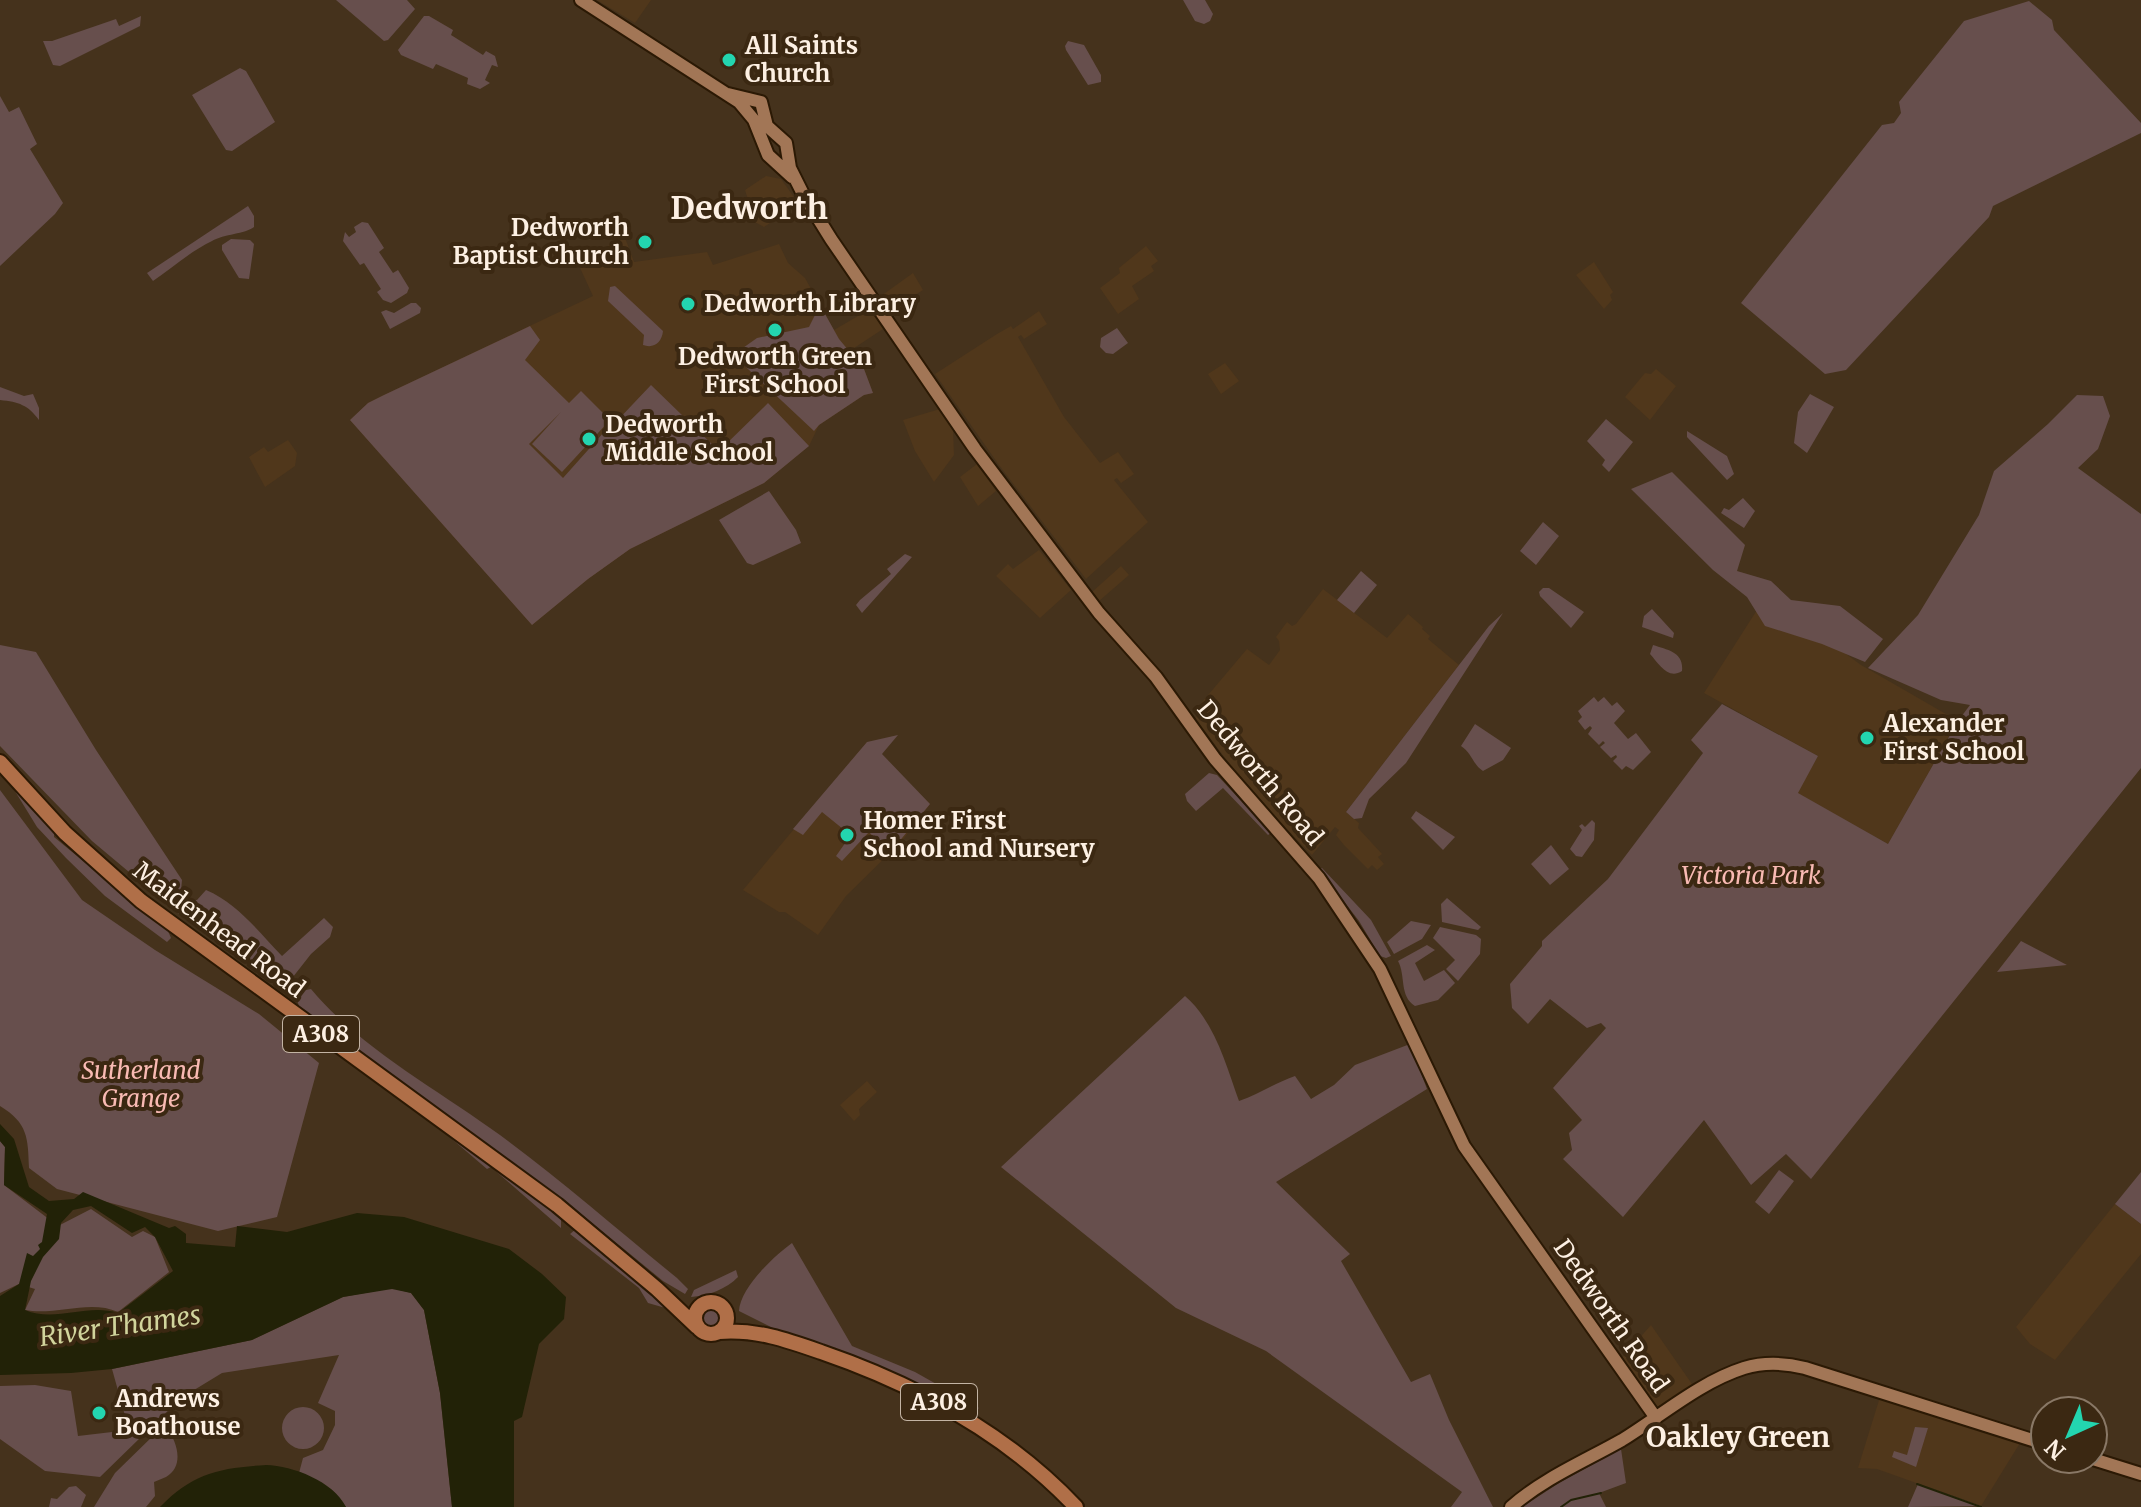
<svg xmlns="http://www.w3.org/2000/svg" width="2141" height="1507" font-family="Merriweather,serif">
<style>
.built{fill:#50371b}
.green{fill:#674f4d}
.water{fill:#222207;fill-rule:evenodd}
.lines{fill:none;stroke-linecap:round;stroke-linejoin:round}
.stream{stroke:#222207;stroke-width:2}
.secondary-casing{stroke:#2b1904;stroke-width:16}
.primary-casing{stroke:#2b1904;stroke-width:18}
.secondary{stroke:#a27656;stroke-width:12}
.primary{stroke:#b06f48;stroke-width:14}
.poi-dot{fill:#23d5af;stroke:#3b2812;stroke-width:3}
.labels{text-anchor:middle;stroke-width:8;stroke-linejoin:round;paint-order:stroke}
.shield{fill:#3b2812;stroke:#c3b4a4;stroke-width:2}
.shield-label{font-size:22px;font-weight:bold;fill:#fdf0e3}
.poi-label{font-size:24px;font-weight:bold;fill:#fdf0e3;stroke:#3b2812;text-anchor:start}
.street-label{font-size:24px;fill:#fdf0e3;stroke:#3b2812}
.park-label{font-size:24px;font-style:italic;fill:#f9bab3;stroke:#3b2812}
.water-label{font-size:26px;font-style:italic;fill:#d1d49c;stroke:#3b2812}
.quarter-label{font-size:28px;font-weight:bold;fill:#fdf0e3;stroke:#3b2812}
.district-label{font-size:32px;font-weight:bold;fill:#fdf0e3;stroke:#3b2812}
</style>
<rect width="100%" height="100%" fill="#45321c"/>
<!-- built -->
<path class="built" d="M 597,0 L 651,0 L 635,23 Z
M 766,176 L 781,179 L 799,204 L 764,227 L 755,222 L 745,190 Z
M 624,235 L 634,262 L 707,252 L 713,265 L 779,244 L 788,263 L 805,278 L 834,330 L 870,309 L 883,329 L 851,350 L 864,369 L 873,393 L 864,395 L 819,425 L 809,446 L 764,483 L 630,549 L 588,579 L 532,625 L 350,420 L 368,403 L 384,395 L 593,296 L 575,257 L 591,251 L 596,254 L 598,261 L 607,263 L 608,246 Z
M 1146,246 L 1158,261 L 1151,266 L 1154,271 L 1132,286 L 1139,299 L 1118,314 L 1100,288 L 1120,273 L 1119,268 Z
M 1594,262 L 1613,292 L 1610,295 L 1612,300 L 1604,309 L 1576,275 Z
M 913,273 L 923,290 L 891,310 L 881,296 Z
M 1039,311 L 1047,324 L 1024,339 L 1021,335 L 1018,337 L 1064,417 L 1100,463 L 1118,452 L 1134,474 L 1121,483 L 1117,478 L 1114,480 L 1148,522 L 1086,579 L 999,465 L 935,374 L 997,334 L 1011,326 L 1013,329 Z
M 1225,363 L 1239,381 L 1221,394 L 1208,374 Z
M 1656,369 L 1676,386 L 1650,420 L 1625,397 L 1645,373 L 1651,374 Z
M 940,409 L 953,428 L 954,455 L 934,482 L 915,451 L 903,420 Z
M 288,440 L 297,453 L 295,466 L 265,487 L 249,457 L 264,447 L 268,452 Z
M 977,464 L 996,491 L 978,506 L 960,477 Z
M 1039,550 L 1071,590 L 1040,618 L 996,576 L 1008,564 L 1013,569 Z
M 1121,566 L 1129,575 L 1099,601 L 1092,592 Z
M 1323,589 L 1387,638 L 1408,614 L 1423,627 L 1422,629 L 1430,636 L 1428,639 L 1459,665 L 1346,812 L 1359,823 L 1358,828 L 1382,854 L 1378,857 L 1384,864 L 1377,870 L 1372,865 L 1368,869 L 1344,845 L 1336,835 L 1339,830 L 1335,827 L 1312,855 L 1278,820 L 1228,762 L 1196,719 L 1198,707 L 1247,649 L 1269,665 L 1280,650 L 1279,641 L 1276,637 L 1287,622 L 1292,626 L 1296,624 Z
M 1770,598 L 1861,665 L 1958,721 L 1888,844 L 1797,793 L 1818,756 L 1704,693 L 1757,610 Z
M 867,742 L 930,804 L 901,842 L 846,896 L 818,935 L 785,912 L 779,912 L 743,890 Z
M 867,1081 L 877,1092 L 859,1109 L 860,1115 L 854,1121 L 840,1105 Z
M 2115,1204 L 2141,1224 L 2141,1254 L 2055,1360 L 2030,1344 L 2016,1327 Z
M 1651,1325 L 1694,1387 L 1659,1409 L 1622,1358 Z
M 1880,1397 L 2020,1443 L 1981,1506 L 1877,1469 L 1858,1468 Z"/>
<!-- green -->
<path class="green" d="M 336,0 L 407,0 L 415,9 L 388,40 L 384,41 Z
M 1183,0 L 1205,0 L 1213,14 L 1210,21 L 1204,24 L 1195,21 Z
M 2029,1 L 2052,20 L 2054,30 L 2141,123 L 2141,133 L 1993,206 L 1989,217 L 1846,370 L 1825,374 L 1741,303 L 1882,125 L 1894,123 L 1901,113 L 1899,102 L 1964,21 Z
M 141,16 L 140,26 L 60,66 L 53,65 L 43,41 L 52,41 L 116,19 L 119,26 Z
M 424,16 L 429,16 L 453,30 L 451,35 L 483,55 L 486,51 L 495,56 L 498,67 L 492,65 L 485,80 L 490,83 L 480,89 L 467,84 L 468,78 L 436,64 L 433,69 L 401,55 L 398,50 Z
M 1068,41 L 1084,45 L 1101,75 L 1101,82 L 1088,85 L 1066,50 L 1065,46 Z
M 240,68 L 246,71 L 275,122 L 232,151 L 226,150 L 192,95 Z
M 0,96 L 9,112 L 19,107 L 37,144 L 30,149 L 63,203 L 55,214 L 0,266 Z
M 248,206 L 254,216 L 254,227 C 245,234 224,234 212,241 C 191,251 172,268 153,281 L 147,273 Z
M 362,222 L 368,223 L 384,248 L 379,252 L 393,273 L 398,270 L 409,288 L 407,293 L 391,303 L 383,300 L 377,292 L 381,289 L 364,263 L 360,265 L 343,241 L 345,232 L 349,237 L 356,232 L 354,227 Z
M 231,239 L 250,240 L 254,244 L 249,279 L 239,278 L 222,250 L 222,245 Z
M 615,286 L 663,331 C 662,342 654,349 643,345 L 644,335 L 608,301 L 610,287 Z
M 411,303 L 416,303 L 421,308 L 420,313 L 390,329 L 381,312 L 386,310 L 394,313 Z
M 820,305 L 839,339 L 864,369 L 873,393 L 864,395 L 819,425 L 814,431 L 733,355 L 757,338 L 809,327 Z
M 530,326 L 540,340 L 525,360 L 569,403 L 581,391 L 610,420 L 562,472 L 532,444 L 561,412 L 529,444 L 563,478 L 613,422 L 615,423 L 651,385 L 719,451 L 768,403 L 809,446 L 764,483 L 630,549 L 588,579 L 532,625 L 350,420 L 368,403 L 384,395 Z
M 1117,328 L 1128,343 L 1113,354 L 1106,353 L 1100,347 L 1101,338 Z
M 0,387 L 24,396 L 33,394 L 39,408 L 39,420 C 28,405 19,402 0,400 Z
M 1810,394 L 1834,407 L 1807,453 L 1794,443 L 1798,412 Z
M 2077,395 L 2103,396 L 2110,416 L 2098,449 L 2078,468 L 2141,514 L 2141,768 L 1811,1179 L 1786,1154 L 1751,1185 L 1704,1120 L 1623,1217 L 1563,1159 L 1572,1150 L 1569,1133 L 1582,1120 L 1553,1088 L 1606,1028 L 1601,1023 L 1587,1028 L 1550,999 L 1528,1024 L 1512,1008 L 1510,984 L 1542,946 L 1542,941 L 1608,879 L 1703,753 L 1691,740 L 1722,704 L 1818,756 L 1798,793 L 1888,844 L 1958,721 L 1970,705 L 1941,700 L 1868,668 L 1918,615 L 1979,515 L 1994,471 L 2048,424 Z
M 1606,419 L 1633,442 L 1609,472 L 1602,465 L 1605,460 L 1587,441 Z
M 1687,431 L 1727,456 L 1734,474 L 1727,480 L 1687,437 Z
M 1672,472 L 1745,545 L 1737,571 L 1771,581 L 1791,600 L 1840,606 L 1883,639 L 1865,662 L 1822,644 L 1765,626 L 1747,597 L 1713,570 L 1631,489 Z
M 769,491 L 796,530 L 801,543 L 753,565 L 747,563 L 719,520 Z
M 1743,498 L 1755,511 L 1744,528 L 1721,513 L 1724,508 L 1729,510 Z
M 1543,522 L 1559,536 L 1536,565 L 1520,551 Z
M 905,554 L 912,557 L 862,613 L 856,605 L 860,600 L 891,574 L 887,569 Z
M 1361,571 L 1377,585 L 1354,613 L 1337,600 Z
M 1543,588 L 1549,588 L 1584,612 L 1571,628 L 1540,596 L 1539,592 Z
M 1652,609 L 1674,633 L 1673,638 L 1642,627 L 1644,616 Z
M 1503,613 L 1406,763 L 1369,799 L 1362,818 L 1354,819 L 1346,812 L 1489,626 Z
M 0,645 L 36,652 L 96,750 L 182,880 L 181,891 L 188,900 L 197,900 L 206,890 C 237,903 259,932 282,956 L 324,918 L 333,927 L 330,937 L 311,954 L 289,982 L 287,980 L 280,985 L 276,984 L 178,913 L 92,841 L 0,746 Z
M 1653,645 C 1668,650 1684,652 1682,671 C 1668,680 1659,664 1650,654 Z
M 1594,697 L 1598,702 L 1604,697 L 1612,706 L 1617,702 L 1625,711 L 1614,723 L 1628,739 L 1636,733 L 1651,752 L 1633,770 L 1626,766 L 1622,770 L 1613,761 L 1617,757 L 1616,755 L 1611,758 L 1600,747 L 1605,743 L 1603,741 L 1599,745 L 1588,734 L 1592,728 L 1590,726 L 1585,730 L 1578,721 L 1582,717 L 1578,711 Z
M 1475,724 L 1511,748 L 1503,760 L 1483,771 C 1473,765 1472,753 1461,746 Z
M 898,735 L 882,754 L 930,804 L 893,849 L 881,840 L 878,842 L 869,832 L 842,861 L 836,856 L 848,839 L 841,833 L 843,829 L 822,812 L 803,835 L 793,829 L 867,742 Z
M 1209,773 L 1217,775 L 1271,833 L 1268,835 L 1223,788 L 1196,811 L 1187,801 L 1185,794 Z
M 10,783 L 54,833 L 54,837 L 168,931 L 171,938 L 167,942 L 105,896 L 66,858 L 37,827 Z
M 0,790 L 82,900 L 155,950 L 259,1014 L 319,1063 L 277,1217 L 218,1231 L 57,1189 L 29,1168 C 28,1138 28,1123 0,1106 Z
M 1416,811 L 1455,837 L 1443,850 L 1411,818 Z
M 1592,820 L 1595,823 L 1594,840 L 1582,857 L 1576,856 L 1570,849 L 1582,830 L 1579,826 L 1582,824 L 1585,827 Z
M 1551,845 L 1569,869 L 1550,885 L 1531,864 Z
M 1322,868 L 1371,920 L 1391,956 L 1386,958 L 1380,956 L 1359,921 L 1319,869 Z
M 1447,898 L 1481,927 L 1478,930 L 1442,922 L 1441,904 Z
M 1411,921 L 1431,925 L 1422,939 L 1394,954 L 1387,942 Z
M 1440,927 L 1476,935 L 1481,939 L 1480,954 L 1458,981 L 1446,969 L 1455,960 L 1433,938 Z
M 2021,941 L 2067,965 L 1997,972 Z
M 1427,945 L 1435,950 L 1415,963 L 1424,981 L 1444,970 L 1455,983 L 1438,1000 L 1415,1006 C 1399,996 1406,976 1398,961 Z
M 311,989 C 359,1047 438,1090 500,1135 C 561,1180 618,1230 677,1278 L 688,1289 L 685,1294 L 663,1281 L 564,1200 L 299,1006 L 296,997 L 301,991 Z
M 1185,996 C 1215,1022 1226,1065 1239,1101 C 1259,1094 1275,1083 1295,1076 L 1311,1099 L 1334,1085 L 1355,1065 L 1410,1044 L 1427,1089 L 1276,1182 L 1350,1254 L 1341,1261 L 1411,1382 L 1430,1374 L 1449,1420 L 1493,1507 L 1451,1507 L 1462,1492 L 1266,1351 L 1176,1308 L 1001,1167 Z
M 439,1128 L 561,1218 L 561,1228 L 491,1167 L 487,1169 Z
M 0,1141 L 5,1147 L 4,1185 L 58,1226 L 91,1209 L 132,1237 L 143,1231 L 155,1237 L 169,1272 L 118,1312 C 90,1299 55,1316 25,1310 L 35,1289 L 19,1284 L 0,1293 Z
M 1779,1170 L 1794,1181 L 1769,1214 L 1755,1202 Z
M 2141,1172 L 2141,1224 L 2115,1204 Z
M 576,1229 L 669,1309 L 648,1303 L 639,1288 L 570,1234 Z
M 792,1243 L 852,1346 L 915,1372 L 979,1408 L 972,1413 L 904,1377 L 777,1330 L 739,1311 C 740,1288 774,1256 792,1243 Z
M 736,1270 L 738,1277 C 727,1289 707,1296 691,1297 L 694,1290 Z
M 392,1288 L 411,1293 L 424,1310 L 440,1393 L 452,1507 L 346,1507 L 334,1492 L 299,1473 L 303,1458 L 323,1450 L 335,1425 L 335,1411 L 318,1403 L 339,1355 L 222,1373 L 181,1398 L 100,1477 L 45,1471 L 0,1439 L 0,1386 L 35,1385 L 71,1391 L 78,1436 L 129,1430 L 112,1369 L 252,1340 L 343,1297 Z
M699 1318a12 12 0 1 1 24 0a12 12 0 1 1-24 0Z
M282 1428a21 21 0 1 1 42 0a21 21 0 1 1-42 0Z
M 1915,1427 L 1928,1428 L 1916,1467 L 1892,1457 L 1894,1451 L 1907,1455 Z
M 167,1429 C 177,1441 185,1466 166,1477 C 162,1479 158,1480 154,1482 L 155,1496 L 146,1507 L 94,1507 L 115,1473 L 158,1431 Z
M 1621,1449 L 1626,1483 L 1599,1493 L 1606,1507 L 1522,1507 L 1559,1483 Z
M 1918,1484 L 1981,1506 L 1908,1507 Z
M 76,1486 L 86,1495 L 81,1507 L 49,1507 L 51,1498 L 57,1499 L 69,1487 Z"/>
<!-- water -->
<path class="water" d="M 0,1124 L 14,1139 L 29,1187 L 49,1201 L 74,1199 L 83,1192 L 169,1228 L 175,1226 L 186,1234 L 186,1243 L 235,1247 L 237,1226 L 287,1232 L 357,1213 L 404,1217 L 509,1249 L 542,1274 L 566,1297 L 564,1319 L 539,1344 L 522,1417 L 514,1421 L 514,1507 L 452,1507 L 440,1393 L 424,1310 L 411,1293 L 392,1289 L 343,1297 L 252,1340 L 112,1369 L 71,1373 L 0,1375 L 0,1296 L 19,1284 L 27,1253 L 33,1256 L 40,1249 L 38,1245 L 42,1242 L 47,1214 L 4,1185 L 5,1147 L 0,1141 ZM 91,1206 L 132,1233 L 145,1227 L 155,1237 L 173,1271 L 118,1313 C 87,1303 55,1323 25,1310 L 31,1281 L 43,1257 L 59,1239 L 61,1223 L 73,1210 Z
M 266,1465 C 293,1466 333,1481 346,1507 L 160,1507 C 193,1473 219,1468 266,1465 Z"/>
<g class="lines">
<!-- stream -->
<path class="stream" d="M 1917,1484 L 1981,1507
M 1561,1507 L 1571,1500 L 1601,1493"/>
<!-- secondary casing -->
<g class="secondary-casing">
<path id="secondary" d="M 581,0 L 739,102 L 754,120 L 768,155 L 792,177
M 728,94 L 761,102 L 767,126 L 786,143 L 790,168 L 803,194 L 831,239 L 975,449 L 1099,613 L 1156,677 L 1215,759 L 1319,878 L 1380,969 L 1464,1146 L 1656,1418
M 2093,1459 L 2141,1474
M 1511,1507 C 1544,1478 1585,1461 1622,1440 C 1661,1416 1700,1382 1744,1368 C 1764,1362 1785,1363 1805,1368 L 2045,1444"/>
</g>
<!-- primary casing -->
<g class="primary-casing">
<path id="primary" d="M 0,762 L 65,833 L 141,901 L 557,1205 L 657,1289 L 697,1327
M695 1318a16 16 0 1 1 32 0a16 16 0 1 1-32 0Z
M 719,1332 C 756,1329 787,1340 821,1352 C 917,1385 1006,1433 1076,1507"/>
</g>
<!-- secondary -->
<use href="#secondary" class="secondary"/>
<!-- primary -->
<use href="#primary" class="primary"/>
</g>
<!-- markers -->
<g class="poi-dot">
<circle cx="729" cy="60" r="8"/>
<circle cx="645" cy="242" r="8"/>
<circle cx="688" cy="304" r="8"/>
<circle cx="775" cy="330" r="8"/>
<circle cx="589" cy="439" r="8"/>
<circle cx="1867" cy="738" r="8"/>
<circle cx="847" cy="835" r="8"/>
<circle cx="99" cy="1413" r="8"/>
</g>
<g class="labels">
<!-- shield labels -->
<g class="shield">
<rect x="283" y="1016" width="76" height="36" rx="6"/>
<rect x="901" y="1384" width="76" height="36" rx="6"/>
</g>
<g class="shield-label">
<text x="321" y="1042">A308</text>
<text x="939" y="1410">A308</text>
</g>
<!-- poi labels -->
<g class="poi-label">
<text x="745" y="54">All Saints<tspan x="745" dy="28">Church</tspan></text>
<text x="629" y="236" text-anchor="end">Dedworth<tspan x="629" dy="28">Baptist Church</tspan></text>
<text x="704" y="312">Dedworth Library</text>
<text x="775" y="365" text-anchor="middle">Dedworth Green<tspan x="775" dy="28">First School</tspan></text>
<text x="605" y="433">Dedworth<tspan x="605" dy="28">Middle School</tspan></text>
<text x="1883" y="732">Alexander<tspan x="1883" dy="28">First School</tspan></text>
<text x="863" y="829">Homer First<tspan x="863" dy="28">School and Nursery</tspan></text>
<text x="115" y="1407">Andrews<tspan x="115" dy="28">Boathouse</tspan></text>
</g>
<!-- street labels -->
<g class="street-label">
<text transform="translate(1260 773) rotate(50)" y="8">Dedworth Road</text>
<text transform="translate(219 930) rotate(37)" y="8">Maidenhead Road</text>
<text transform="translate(1611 1316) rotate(55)" y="8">Dedworth Road</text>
</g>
<!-- park labels -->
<g class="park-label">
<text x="1751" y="884">Victoria Park</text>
<text x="141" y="1079">Sutherland<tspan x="141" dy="28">Grange</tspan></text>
</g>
<!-- water labels -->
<g class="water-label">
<text transform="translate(120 1326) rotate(-8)" y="9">River Thames</text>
</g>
<!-- quarter labels -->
<g class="quarter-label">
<text x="1738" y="1447">Oakley Green</text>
</g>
<!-- district labels -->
<g class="district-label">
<text x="749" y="219">Dedworth</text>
</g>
</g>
<!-- north arrow -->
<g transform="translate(2069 1435) rotate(224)"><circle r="38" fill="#3b2812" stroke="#897866" stroke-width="2"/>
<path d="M0-6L14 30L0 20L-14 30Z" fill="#23d5af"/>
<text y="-12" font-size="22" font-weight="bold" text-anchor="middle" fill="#fdf0e3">N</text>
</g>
</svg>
